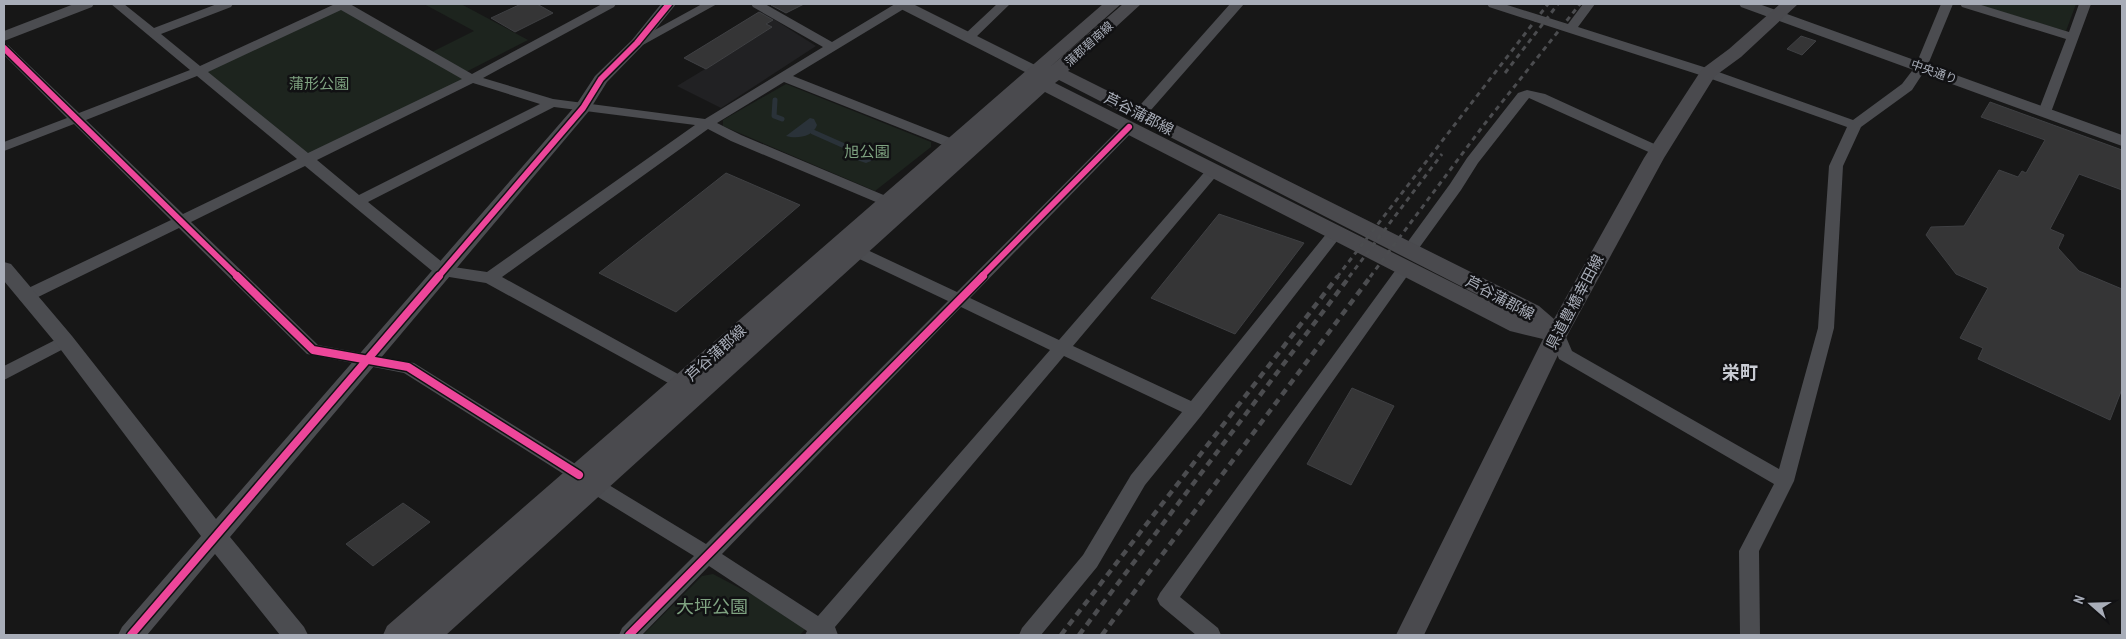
<svg xmlns="http://www.w3.org/2000/svg" width="2126" height="639" font-family="'PT Sans Narrow','Noto Sans JP',sans-serif">
<style>
.built{fill:#212123}
.green{fill:#1d241e}
.water{fill:#2a3239}
.lines{fill:none;stroke-linecap:round;stroke-linejoin:round}
.stream{stroke:#2a3239;stroke-width:5}
.building{fill:#353536;stroke:#3f4043}
.minor{fill:#4b4c50;fill-rule:evenodd}
.tertiary{fill:#4b4c50;fill-rule:evenodd}
.secondary{fill:#4a4a4e;fill-rule:evenodd}
.rail-far1{stroke:#4b4c4f;stroke-width:3;stroke-dasharray:5 4.5;stroke-linecap:butt}
.rail{stroke:#4b4c4f;stroke-width:4.5;stroke-dasharray:7 5.5;stroke-linecap:butt}
.cycleway-far1-casing{stroke:#111113;stroke-width:9}
.cycleway-casing{stroke:#111113;stroke-width:11}
.cycleway-far1{stroke:#ed469a;stroke-width:6}
.cycleway{stroke:#ed469a;stroke-width:8}
.labels{text-anchor:middle;stroke-width:5;stroke-linejoin:round;paint-order:stroke}
.far-street-label{font-size:12px;fill:#a8adb8;stroke:#111113}
.park-label{font-size:15px;fill:#7fa381;stroke:#111113}
.street-label{font-size:15px;fill:#a8adb8;stroke:#111113}
.quarter-label{font-size:18px;font-weight:bold;fill:#c9ccd4;stroke:#111113}
.near-park-label{font-size:18px;fill:#7fa381;stroke:#111113}
</style>
<rect width="100%" height="100%" fill="#171717"/>
<!-- built -->
<path class="built" d="M 761,11 L 816,46 L 721,108 L 677,86 L 705,69 L 684,58 Z"/>
<!-- green -->
<path class="green" d="M 424,4 L 461,4 L 528,40 L 464,73 L 430,53 L 474,31 Z
M 1975,4 L 2076,4 L 2066,31 Z
M 341,5 L 472,79 L 306,160 L 199,71 Z
M 786,84 L 931,142 L 931,147 L 875,191 L 723,126 L 723,120 Z
M 713,574 L 809,625 L 800,635 L 643,635 L 702,576 Z"/>
<!-- water -->
<path class="water" d="M 810,118 L 814,119 L 817,125 C 813,137 797,139 786,136 Z
M 864,149 L 875,150 L 878,154 L 876,159 L 866,163 L 857,160 L 856,154 Z"/>
<g class="lines">
<!-- stream -->
<path class="stream" d="M 775,100 L 774,116 L 782,119
M 813,132 L 858,152"/>
</g>
<!-- building -->
<path class="building" d="M 521,4 L 537,4 L 553,13 L 515,32 L 491,18 Z
M 773,4 L 804,4 L 786,13 L 771,5 Z
M 759,12 L 773,20 L 766,24 L 772,27 L 706,69 L 684,58 Z
M 1801,36 L 1816,41 L 1802,55 L 1787,49 Z
M 1990,102 L 2122,150 L 2122,190 L 2079,174 L 2050,229 L 2064,235 L 2058,248 L 2079,271 L 2122,289 L 2122,389 L 2110,420 L 1978,359 L 1983,348 L 1960,338 L 1988,288 L 1956,274 L 1926,235 L 1931,227 L 1964,226 L 1999,170 L 2018,177 L 2022,171 L 2026,173 L 2045,140 L 1981,117 Z
M 726,173 L 800,205 L 676,312 L 599,273 Z
M 1219,214 L 1304,243 L 1235,334 L 1151,298 Z
M 1352,388 L 1394,406 L 1351,485 L 1307,464 Z
M 403,503 L 430,522 L 373,566 L 346,544 Z"/>
<g class="lines">
<!-- minor -->
<path class="minor" d="M 111,4 L 124,4 L 154,28 L 217,4 L 233,4 L 231,7 L 161,34 L 200,66 L 335,4 L 350,4 L 472,74 L 602,4 L 616,4 L 614,7 L 483,78 L 553,99 L 705,119 L 823,47 L 753,7 L 751,4 L 765,4 L 832,42 L 895,4 L 909,4 L 907,7 L 793,76 L 958,141 L 960,144 L 958,147 L 948,147 L 784,82 L 717,123 L 741,135 L 893,199 L 895,202 L 893,205 L 883,205 L 731,141 L 708,129 L 502,277 L 687,379 L 690,384 L 687,389 L 681,390 L 486,283 L 437,275 L 305,166 L 191,222 L 318,345 L 414,363 L 585,470 L 588,475 L 586,478 L 592,476 L 599,479 L 706,544 L 948,301 L 851,255 L 848,251 L 851,247 L 856,246 L 861,247 L 957,292 L 1124,124 L 1134,124 L 1136,127 L 1134,130 L 970,298 L 1059,340 L 1208,168 L 1218,168 L 1220,171 L 1218,174 L 1073,346 L 1191,401 L 1331,228 L 1341,228 L 1344,232 L 1201,416 L 1145,485 L 1097,567 L 1041,635 L 1019,635 L 1022,628 L 1083,555 L 1131,475 L 1182,412 L 1064,356 L 835,627 L 838,635 L 805,635 L 807,631 L 709,566 L 642,635 L 619,635 L 622,628 L 694,556 L 585,489 L 583,484 L 584,481 L 579,482 L 573,480 L 404,373 L 307,354 L 179,228 L 32,300 L 26,302 L 20,300 L 18,296 L 20,292 L 171,220 L 74,124 L 4,151 L 4,142 L 67,118 L 4,55 L 4,44 L 8,45 L 79,113 L 190,70 ZM 341,10 L 462,79 L 308,153 L 208,72 ZM 197,76 L 297,159 L 183,214 L 86,120 ZM 473,83 L 540,104 L 359,195 L 317,160 ZM 554,107 L 695,125 L 487,272 L 447,266 L 368,202 ZM 961,307 L 1050,350 L 818,616 L 722,554 Z
M 702,4 L 717,4 L 641,46 L 633,46 L 631,43 Z
M 997,4 L 1010,4 L 973,40 L 965,40 L 963,37 L 965,34 Z
M 1230,4 L 1244,4 L 1144,118 L 1134,118 L 1132,115 L 1134,112 Z
M 1487,4 L 1504,4 L 1568,24 L 1583,4 L 1595,4 L 1578,27 L 1713,70 L 1853,120 L 1902,84 L 1915,67 L 1941,4 L 1953,4 L 1927,67 L 1912,90 L 1861,127 L 1843,166 L 1834,328 L 1794,481 L 1759,551 L 1760,635 L 1740,635 L 1739,551 L 1774,484 L 1559,359 L 1549,334 L 1551,330 L 1557,328 L 1563,330 L 1572,351 L 1779,469 L 1818,328 L 1829,166 L 1847,127 L 1703,76 L 1489,7 Z
M 1960,4 L 1978,4 L 2069,32 L 2079,4 L 2091,4 L 2050,115 L 2045,116 L 2038,112 L 2066,39 L 1962,7 Z
M 1527,90 L 1545,94 L 1663,148 L 1665,151 L 1663,154 L 1653,154 L 1529,98 L 1478,163 L 1461,190 L 1414,255 L 1409,256 L 1404,255 L 1401,251 L 1404,247 L 1450,184 L 1467,158 L 1518,93 Z
M 1405,263 L 1410,264 L 1413,268 L 1410,272 L 1180,597 L 1218,628 L 1221,635 L 1196,635 L 1160,605 L 1157,599 L 1160,593 L 1400,264 Z
M 65,335 L 71,337 L 73,341 L 71,345 L 4,380 L 4,366 Z"/>
<!-- tertiary -->
<path class="tertiary" d="M 74,4 L 94,4 L 92,7 L 4,41 L 4,31 Z
M 661,4 L 676,4 L 642,46 L 607,82 L 589,111 L 230,537 L 304,627 L 308,635 L 280,635 L 215,554 L 147,635 L 118,635 L 122,627 L 201,536 L 58,346 L 4,281 L 4,262 L 11,264 L 72,336 L 216,519 L 576,105 L 595,76 L 632,40 Z
M 895,4 L 913,4 L 1041,68 L 1043,71 L 1041,74 L 1029,74 L 897,7 Z
M 1739,4 L 1759,4 L 2122,135 L 2122,146 L 1741,7 Z"/>
<!-- secondary -->
<path class="secondary" d="M 1103,4 L 1121,4 L 1050,67 L 1123,4 L 1141,4 L 1068,71 L 1539,306 L 1554,319 L 1644,158 L 1702,69 L 1729,49 L 1780,4 L 1798,4 L 1741,57 L 1715,76 L 1664,158 L 1568,334 L 1424,635 L 1396,635 L 1543,339 L 1510,331 L 1045,92 L 446,635 L 383,635 L 387,626 ZM 1059,80 L 1523,318 L 1055,83 Z"/>
<!-- rail-far1 -->
<path class="rail-far1" d="M 1505,73 L 1558,4
M 1337,277 L 1548,4
M 1349,277 L 1442,154
M 1370,277 L 1483,126 L 1580,4"/>
<!-- rail -->
<path class="rail" d="M 1061,635 L 1338,276
M 1079,635 L 1350,276
M 1102,635 L 1371,276"/>
<!-- cycleway-far1 casing -->
<g class="cycleway-far1-casing">
<path id="cycleway-far1" d="M 4,48 L 238,277
M 438,277 L 583,108 L 601,79 L 637,43 L 669,4
M 981,277 L 1129,127"/>
</g>
<!-- cycleway casing -->
<g class="cycleway-casing">
<path id="cycleway" d="M 237,276 L 313,350 L 408,367 L 579,475
M 131,635 L 439,276
M 629,635 L 983,276"/>
</g>
<!-- cycleway-far1 -->
<use href="#cycleway-far1" class="cycleway-far1"/>
<!-- cycleway -->
<use href="#cycleway" class="cycleway"/>
</g>
<g class="labels">
<!-- far-street labels -->
<g class="far-street-label">
<text transform="translate(1089 44) rotate(-42)" y="4">蒲郡碧南線</text>
<text transform="translate(1934 72) rotate(20)" y="4">中央通り</text>
</g>
<!-- park labels -->
<g class="park-label">
<text x="319" y="89">蒲形公園</text>
<text x="867" y="157">旭公園</text>
</g>
<!-- street labels -->
<g class="street-label">
<text transform="translate(1139 114) rotate(27)" y="5">芦谷蒲郡線</text>
<text transform="translate(1500 298) rotate(28)" y="5">芦谷蒲郡線</text>
<text transform="translate(1575 302) rotate(-62)" y="5">県道豊橋幸田線</text>
<text transform="translate(716 353) rotate(-42)" y="5">芦谷蒲郡線</text>
</g>
<!-- quarter labels -->
<g class="quarter-label">
<text x="1740" y="379">栄町</text>
</g>
<!-- near-park labels -->
<g class="near-park-label">
<text x="712" y="613">大坪公園</text>
</g>
</g>
<!-- border -->
<rect width="2126" height="639" fill="none" stroke="#a8adb8" stroke-width="10"/>
<!-- north arrow -->
<g transform="translate(2091 604) rotate(290)" stroke="#111113" stroke-width="4" paint-order="stroke">
<path d="M0-4L9 19L0 12L-9 19Z" fill="#a8adb8"/>
<text y="-8" font-size="14" font-weight="bold" text-anchor="middle" fill="#a8adb8">N</text>
</g>
</svg>
